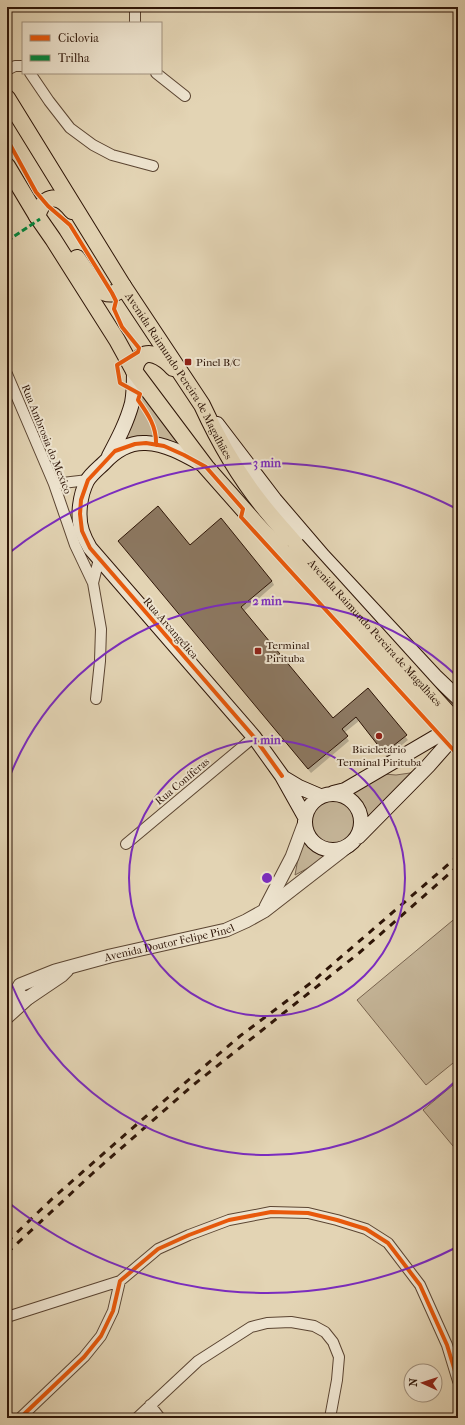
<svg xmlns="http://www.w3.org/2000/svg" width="465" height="1425" font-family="'IM FELL French Canon',serif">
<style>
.green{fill:#c4b497;stroke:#79644f}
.shadow{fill:#0003}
.building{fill:#8c7861;stroke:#2e1507}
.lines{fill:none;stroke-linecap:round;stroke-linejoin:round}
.minor-casing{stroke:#5b4532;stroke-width:12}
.tertiary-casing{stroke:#5b4532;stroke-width:15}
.secondary-casing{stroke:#2e1507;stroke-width:16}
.primary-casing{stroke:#2e1507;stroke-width:18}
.minor{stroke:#ede3ce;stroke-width:10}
.tertiary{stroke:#ede3ce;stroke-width:13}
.secondary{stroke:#ede3ce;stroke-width:14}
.primary{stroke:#e3d4b4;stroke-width:16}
.rail{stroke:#2e1507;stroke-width:3;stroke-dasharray:7 7;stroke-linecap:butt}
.primary-bridge-casing{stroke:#2e1507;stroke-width:18;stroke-linecap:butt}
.primary-bridge{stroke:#e3d4b4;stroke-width:16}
.quiet{stroke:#00873e;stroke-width:3;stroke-dasharray:6 3;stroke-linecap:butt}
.cycleway-casing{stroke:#ede3ce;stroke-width:6}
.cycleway{stroke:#e8590c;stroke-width:4}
.ring{fill:none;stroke:#7b2cbf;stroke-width:2}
.poi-dot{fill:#8f2418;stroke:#ede3ce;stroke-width:1.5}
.labels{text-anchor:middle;stroke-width:4;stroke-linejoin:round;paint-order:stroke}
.poi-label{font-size:11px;fill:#2e1507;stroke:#ede3ce;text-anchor:start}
.street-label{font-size:11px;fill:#2e1507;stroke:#ede3ce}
.centre{fill:#7b2cbf;stroke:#ede3ce;stroke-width:2}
.ring-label{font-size:12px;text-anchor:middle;font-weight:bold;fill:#7b2cbf;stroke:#ede3ce;stroke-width:4;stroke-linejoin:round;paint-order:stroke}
</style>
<rect width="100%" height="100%" fill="#e3d4b4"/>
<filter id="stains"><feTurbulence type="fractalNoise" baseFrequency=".005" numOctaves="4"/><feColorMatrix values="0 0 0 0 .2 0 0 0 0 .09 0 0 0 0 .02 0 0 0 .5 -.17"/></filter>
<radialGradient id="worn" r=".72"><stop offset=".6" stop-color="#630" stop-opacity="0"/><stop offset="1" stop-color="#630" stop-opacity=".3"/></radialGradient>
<!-- green -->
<path class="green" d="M 138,382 L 192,454 L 123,444 Z
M 415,770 L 363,824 C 364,810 356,801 348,790 L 384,774 L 396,775 L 410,773 Z
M310 822a22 22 0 1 1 44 0a22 22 0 1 1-44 0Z
M 303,831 C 310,845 319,855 336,853 L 295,875 Z
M 458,916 L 458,1059 L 426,1085 L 357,1000 Z
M 458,1081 L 458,1152 L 423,1110 Z"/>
<!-- shadow -->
<path class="shadow" d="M 122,545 L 190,546 L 272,581 L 274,585 L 243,612 L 332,719 L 368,690 L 408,740 L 387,757 L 359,721 L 344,733 L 349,741 L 311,773 Z"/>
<!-- building -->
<path class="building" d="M 158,506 L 190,545 L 221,518 L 272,581 L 241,607 L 333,718 L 368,688 L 407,735 L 384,753 L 356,717 L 342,729 L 348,736 L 308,769 L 118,541 Z"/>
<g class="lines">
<!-- minor casing -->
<g class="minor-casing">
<path id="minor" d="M 135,7 L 135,23
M 7,70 L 15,66 L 23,66
M 30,73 L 49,101 L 70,128 L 93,145 L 112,155 L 153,166
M 156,73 L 185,96
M 7,374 L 54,484 L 75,545 L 93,583 L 101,629 L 100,661 L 96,699
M 54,484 L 88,480
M 93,583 L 99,559
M 126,844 L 254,737
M 7,1317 L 120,1281
M 150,1405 L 160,1418
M 20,1418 L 84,1357 L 101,1336 L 113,1311 L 120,1281 L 158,1249 L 189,1235 L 229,1220 L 271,1212 L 308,1213 L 337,1220 L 366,1229 L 388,1243 L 420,1285 L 447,1345 L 458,1381
M 137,1418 L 198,1361 L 251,1327 L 267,1323 L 291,1322 L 314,1326 L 325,1332 L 333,1342 L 339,1357 L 337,1380 L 330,1418"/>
</g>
<!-- tertiary casing -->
<g class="tertiary-casing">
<g id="tertiary">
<path d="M 266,907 L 292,857 L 305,822"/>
<path id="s1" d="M 28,998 C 22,998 18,995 18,989 L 20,985 L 55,971 L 110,956 L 226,930 L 246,921 L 264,911 L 349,845"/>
<path d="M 7,1002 L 18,991"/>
<path d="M 7,1017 L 28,998 L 62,975 L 67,970"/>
</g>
</g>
<!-- secondary casing -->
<g class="secondary-casing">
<path id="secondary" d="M 217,424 L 275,500 L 323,556 L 435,676 L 458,698
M 109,456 C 118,439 127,422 132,403 C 134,393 134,381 134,371
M 205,466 C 187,456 168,444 146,443 C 129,442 115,451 104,463 C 99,468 91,474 87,481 C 80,495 77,516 82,531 C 84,537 87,543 90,548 L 254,737 L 282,776 L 305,817
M 284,778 L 299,787 L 320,796
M 333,793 L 345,790 L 456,725
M305 822a28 28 0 1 1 56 0a28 28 0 1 1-56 0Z
M 358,837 L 428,766 L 458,732"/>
</g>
<!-- primary casing -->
<g class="primary-casing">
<g id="primary">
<path id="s2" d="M 7,98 L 123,286 L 202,405 C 218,440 238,475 262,505 C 273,519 285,532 296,545"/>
<path d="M 7,166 L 37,216 L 53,239 L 117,340 L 134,371 L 206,467 L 259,527 L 282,551"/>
<path d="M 37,216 C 45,193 59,194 72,211"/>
<path d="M 77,258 C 83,266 92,282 99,289 C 107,296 118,295 123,286"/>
<path d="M 134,371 C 135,368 136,364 137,362 C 146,345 165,359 173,368"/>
</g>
</g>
<!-- minor -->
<use href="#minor" class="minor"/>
<!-- tertiary -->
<use href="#tertiary" class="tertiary"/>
<!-- secondary -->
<use href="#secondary" class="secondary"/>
<!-- primary -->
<use href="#primary" class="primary"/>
<!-- rail -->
<path class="rail" d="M 7,1242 L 53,1198 L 152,1111 L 240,1036 L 312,982 L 458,856
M 7,1253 L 93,1173 L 192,1086 L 359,953 L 458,866"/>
<!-- primary-bridge casing -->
<g class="primary-bridge-casing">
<g id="primary-bridge">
<path id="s3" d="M 296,545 L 458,724"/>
<path d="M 282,551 L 458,743"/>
</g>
</g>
<!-- primary-bridge -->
<use href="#primary-bridge" class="primary-bridge"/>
<!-- quiet -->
<path class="quiet" d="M 7,241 L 40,219"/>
<!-- cycleway casing -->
<g class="cycleway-casing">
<path id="cycleway" d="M 7,139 L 36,192 L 48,206 L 70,225 L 112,293 L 116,301 L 114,309 L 122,327 L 139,348 L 138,352 L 117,365 L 120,383 L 140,394 L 138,400 C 148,414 157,427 156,445
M 282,776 L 254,737 L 90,548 L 82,531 L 80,514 L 81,500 L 88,480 L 115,451 L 135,444 L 146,443 L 164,446 L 184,455 L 206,467 L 243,509 L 241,517 L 458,755
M 20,1418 L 84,1357 L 101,1336 L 113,1311 L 120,1281 L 158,1249 L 189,1235 L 229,1220 L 271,1212 L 308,1213 L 337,1220 L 366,1229 L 388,1243 L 420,1285 L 447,1345 L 458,1381"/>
</g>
<!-- cycleway -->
<use href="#cycleway" class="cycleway"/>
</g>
<!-- distance rings -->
<g class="ring">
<circle cx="267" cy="878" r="138"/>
<path d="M458 1079A277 277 0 0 1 8 975M8 781A277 277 0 0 1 458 677"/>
<path d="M455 1248A415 415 0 0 1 9 1203M9 553A415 415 0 0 1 455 508"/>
</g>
<!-- markers -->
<g class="poi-dot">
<rect x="184" y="358" width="8" height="8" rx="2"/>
<rect x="254" y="647" width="8" height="8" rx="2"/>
<circle cx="379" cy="736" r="4"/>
</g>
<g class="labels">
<!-- poi labels -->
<g class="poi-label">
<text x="196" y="366">Pinel B/C</text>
<text x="266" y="649">Terminal<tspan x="266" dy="13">Pirituba</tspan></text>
<text x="379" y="753" text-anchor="middle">Bicicletário<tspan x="379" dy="13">Terminal Pirituba</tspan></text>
</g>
<!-- street labels -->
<g class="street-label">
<text dy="4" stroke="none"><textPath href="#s2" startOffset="327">Avenida Raimundo Pereira de Magalhães</textPath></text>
<text transform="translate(47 439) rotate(68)" y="4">Rua Ambrosia do Mexico</text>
<text transform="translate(171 628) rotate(49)" y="4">Rua Arcangélica</text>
<text dy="4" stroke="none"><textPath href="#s3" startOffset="118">Avenida Raimundo Pereira de Magalhães</textPath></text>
<text transform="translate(182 781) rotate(-40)" y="4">Rua Coníferas</text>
<text dy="4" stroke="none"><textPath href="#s1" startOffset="175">Avenida Doutor Felipe Pinel</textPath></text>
</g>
</g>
<circle cx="267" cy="878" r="6" class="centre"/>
<g class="ring-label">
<text x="267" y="467">3 min</text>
<text x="267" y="605">2 min</text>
<text x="267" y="744">1 min</text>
</g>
<!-- margin -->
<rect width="465" height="1425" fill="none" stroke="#e3d4b4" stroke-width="24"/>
<rect x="8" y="8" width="449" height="1409" fill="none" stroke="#2e1507" stroke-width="2"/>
<rect x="12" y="12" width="441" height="1401" fill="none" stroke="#2e1507"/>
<!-- legend -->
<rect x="22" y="22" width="140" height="52" fill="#ede3ce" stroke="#a1917e"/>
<rect x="30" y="35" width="20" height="6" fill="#e8590c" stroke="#a1917e"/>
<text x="58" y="42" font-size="12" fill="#2e1507">Ciclovia</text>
<rect x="30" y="55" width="20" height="6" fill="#00873e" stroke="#a1917e"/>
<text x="58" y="62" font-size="12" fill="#2e1507">Trilha</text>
<!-- north arrow -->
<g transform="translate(423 1383) rotate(273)"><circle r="19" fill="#ede3ce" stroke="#a1917e"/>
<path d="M0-3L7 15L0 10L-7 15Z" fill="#8f2418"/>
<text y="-6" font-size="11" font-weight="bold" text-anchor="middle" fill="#2e1507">N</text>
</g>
<rect width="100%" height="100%" filter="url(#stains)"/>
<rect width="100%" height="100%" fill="url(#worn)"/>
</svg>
